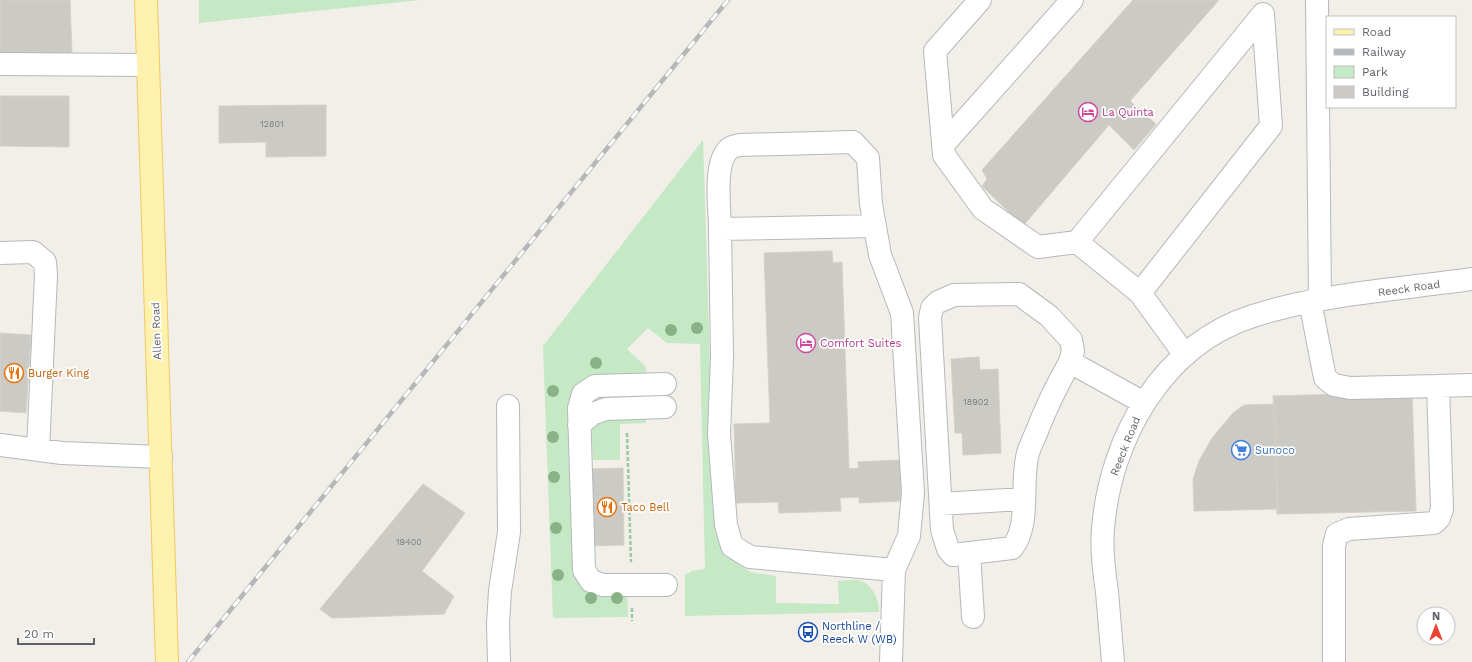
<svg xmlns="http://www.w3.org/2000/svg" width="1472" height="662" font-family="'Work Sans',sans-serif">
<style>
.green{fill:#c5e8c5}
.building{fill:#cccac5;stroke:#d6d1c6}
.lines{fill:none;stroke-linecap:round;stroke-linejoin:round}
.minor-casing{stroke:#b5b8bc;stroke-width:24}
.major-casing{stroke:#f2c960;stroke-width:24}
.path{stroke:#9cc7a9;stroke-width:2.5;stroke-dasharray:4 2;stroke-linecap:butt}
.minor{stroke:#fff;stroke-width:22}
.major{stroke:#fff2af;stroke-width:22}
.rail-casing{stroke:#b6b7b8;stroke-width:4.5}
.rail{stroke:#fff;stroke-width:3;stroke-dasharray:9;stroke-linecap:butt}
.tree{fill:#89b387}
.labels{text-anchor:middle;stroke-width:3.5;stroke-linejoin:round;paint-order:stroke}
.number-label{font-size:9px;fill:#7a7d7f}
.hotel-label{font-size:11px;fill:#b23c85;stroke:#fff;text-anchor:start}
.street-label{font-size:11px;fill:#5f6368;stroke:#fff}
.food-label{font-size:11px;fill:#c56008;stroke:#fff;text-anchor:start}
.shop-label{font-size:11px;fill:#366cbe;stroke:#fff;text-anchor:start}
.transit-label{font-size:11px;fill:#164399;stroke:#fff;text-anchor:start}
</style>
<rect width="100%" height="100%" fill="#f1efe8"/>
<!-- green -->
<path class="green" d="M 199,0 L 421,0 L 199,23 Z
M 703,140 L 715,532 L 736,562 L 750,572 L 776,576 L 776,603 L 839,604 L 838,581 C 844,581 851,579 858,580 C 871,582 880,600 879,612 L 685,616 L 685,575 L 692,571 L 705,569 L 700,344 L 667,343 L 648,328 L 627,349 L 646,367 L 646,375 L 591,380 L 574,568 L 627,592 L 628,617 L 553,618 L 543,346 Z
M 646,418 L 646,423 L 620,424 L 620,460 L 593,460 L 591,425 L 599,419 Z"/>
<!-- building -->
<path class="building" d="M 0,0 L 70,0 L 72,54 L 0,57 Z
M 1133,0 L 1219,0 L 1130,101 L 1156,124 L 1134,150 L 1109,125 L 1023,226 L 982,186 L 987,179 L 982,170 Z
M 0,96 L 69,96 L 69,147 L 0,146 Z
M 326,105 L 326,156 L 266,157 L 266,142 L 219,143 L 219,106 Z
M 832,251 L 833,263 L 842,262 L 849,469 L 859,468 L 858,462 L 900,460 L 901,501 L 859,503 L 859,497 L 840,498 L 841,511 L 779,513 L 778,502 L 736,503 L 734,424 L 770,423 L 764,253 Z
M 0,333 L 31,335 L 26,413 L 0,411 Z
M 979,357 L 980,370 L 998,369 L 1001,453 L 963,455 L 962,433 L 955,433 L 951,359 Z
M 1412,392 L 1416,511 L 1277,514 L 1273,396 Z
M 1276,404 L 1278,509 L 1194,511 L 1193,479 L 1199,461 L 1212,438 L 1233,413 L 1244,405 Z
M 623,468 L 624,545 L 591,546 L 590,469 Z
M 423,484 L 465,513 L 422,571 L 454,596 L 444,614 L 332,618 L 320,609 Z"/>
<g class="lines">
<!-- minor casing -->
<g class="minor-casing">
<path id="minor" d="M 980,0 L 935,51 L 944,155 L 983,209 L 1038,247 L 1077,242
M 1317,0 L 1320,300
M 0,64 L 148,65
M 943,145 L 1072,0
M 875,226 L 720,229 C 720,209 713,163 729,149 C 731,146 737,146 740,145 L 853,142 L 868,158 L 871,204 L 880,255 L 902,313 L 913,493 L 909,536 L 894,570 L 891,662
M 720,229 L 722,357 L 719,434 L 726,525 L 732,546 L 750,557 L 894,570
M 0,253 L 33,252 L 45,262 L 46,275 L 38,450
M 1140,293 L 1271,126 L 1263,14 L 1077,242 L 1140,293 L 1185,355
M 1310,301 L 1325,378 L 1334,385 L 1350,388 L 1438,386 L 1442,509 L 1439,518 L 1434,523 L 1349,529 L 1337,534 L 1334,546 L 1334,662
M 1070,362 L 1073,351 L 1071,340 L 1049,316 L 1019,294 L 954,295 L 938,302 L 932,308 L 930,318 L 942,530 L 948,549 L 953,555 L 1012,548 C 1031,525 1020,483 1028,453 C 1030,446 1034,438 1037,431 C 1046,407 1057,385 1070,362 L 1144,403
M 665,384 L 595,386 L 583,394 L 579,408 L 584,570 L 591,581 L 603,585 L 666,585
M 1438,386 L 1472,385
M 579,425 L 592,414 L 606,409 L 665,407
M 0,445 L 62,453 L 161,457
M 941,504 L 1023,499
M 969,553 L 973,617
M 499,662 L 498,624 L 500,591 L 509,532 L 508,406
M 1113,662 C 1111,639 1109,616 1107,592 C 1104,572 1101,550 1103,529 C 1110,439 1162,345 1253,316 C 1320,294 1402,289 1472,279"/>
</g>
<!-- major casing -->
<g class="major-casing">
<path id="major" d="M 146,0 L 167,662"/>
</g>
<!-- path -->
<path class="path" d="M 627,433 L 631,562
M 632,608 L 632,621"/>
<!-- minor -->
<use href="#minor" class="minor"/>
<!-- major -->
<use href="#major" class="major"/>
<!-- rail casing -->
<g class="rail-casing">
<path id="rail" d="M 188,662 L 728,0"/>
</g>
<!-- rail -->
<use href="#rail" class="rail"/>
</g>
<!-- trees -->
<g class="tree">
<circle cx="697" cy="328" r="6"/>
<circle cx="671" cy="330" r="6"/>
<circle cx="596" cy="363" r="6"/>
<circle cx="553" cy="391" r="6"/>
<circle cx="553" cy="437" r="6"/>
<circle cx="554" cy="477" r="6"/>
<circle cx="556" cy="528" r="6"/>
<circle cx="558" cy="575" r="6"/>
<circle cx="591" cy="598" r="6"/>
<circle cx="617" cy="598" r="6"/>
</g>
<!-- icons -->
<defs>
<g id="hotel-ring" transform="scale(1)"><circle r="9.5" fill="#fff" stroke="#d1479c" stroke-width="1.5"/><path d="M-6-4.5h1.5V1H6V5H4.5V3h-9V5H-6ZM-4 0a1.8 1.8 0 1 1 3.6 0ZM.5 0V-2.5h3Q6-2.5 6 0Z" fill="#d1479c"/></g>
<g id="restaurant-ring" transform="scale(1)"><circle r="9.5" fill="#fff" stroke="#e8710a" stroke-width="1.5"/><path d="M-5-6h1v4h1v-4h1v4h1v-4h1v5L-1.5 .5V6h-2V.5L-5-1ZM5-6V6H3V1.5H1.5Q1.5-4 5-6Z" fill="#e8710a"/></g>
<g id="supermarket-ring" transform="scale(1)"><circle r="9.5" fill="#fff" stroke="#3f7fe0" stroke-width="1.5"/><path d="M-6-5.5h2.5l.6 2H6L4.5 2H-2.5L-4.4-4H-6ZM-1.5 3.2a1.3 1.3 0 1 0 .1 0ZM3 3.2a1.3 1.3 0 1 0 .1 0Z" fill="#3f7fe0"/></g>
<g id="bus-ring" transform="scale(1)"><circle r="9.5" fill="#fff" stroke="#1a4fb4" stroke-width="1.5"/><path d="M-5-6H5V4H4V6H2V4H-2V6H-4V4H-5ZM-3.5-4V0h7V-4ZM-3.5 1.2v1.5H-2V1.2ZM2 1.2v1.5H3.5V1.2Z" fill="#1a4fb4"/></g>
</defs>
<g fill-rule="evenodd">
<use href="#hotel-ring" x="1088" y="112"/>
<use href="#hotel-ring" x="806" y="343"/>
<use href="#restaurant-ring" x="14" y="373"/>
<use href="#supermarket-ring" x="1241" y="450"/>
<use href="#restaurant-ring" x="607" y="507"/>
<use href="#bus-ring" x="808" y="632"/>
</g>
<g class="labels">
<!-- number labels -->
<g class="number-label">
<text x="272" y="127">12801</text>
<text x="976" y="405">18902</text>
<text x="409" y="545">19400</text>
</g>
<!-- hotel labels -->
<g class="hotel-label">
<text x="1102" y="116">La Quinta</text>
<text x="820" y="347">Comfort Suites</text>
</g>
<!-- street labels -->
<g class="street-label">
<text transform="translate(1409 288) rotate(-8)" y="4">Reeck Road</text>
<text transform="translate(156 331) rotate(-92)" y="4">Allen Road</text>
<text transform="translate(1125 446) rotate(-68)" y="4">Reeck Road</text>
</g>
<!-- food labels -->
<g class="food-label">
<text x="28" y="377">Burger King</text>
<text x="621" y="511">Taco Bell</text>
</g>
<!-- shop labels -->
<g class="shop-label">
<text x="1255" y="454">Sunoco</text>
</g>
<!-- transit labels -->
<g class="transit-label">
<text x="822" y="630">Northline /<tspan x="822" dy="13">Reeck W (WB)</tspan></text>
</g>
</g>
<!-- legend -->
<rect x="1326" y="16" width="130" height="92" fill="#ffffff" stroke="#bfc1c3"/>
<rect x="1334" y="29" width="20" height="6" fill="#fff2af" stroke="#bfc1c3"/>
<text x="1362" y="36" font-size="12" fill="#5f6368">Road</text>
<rect x="1334" y="49" width="20" height="6" fill="#b6b7b8" stroke="#bfc1c3"/>
<text x="1362" y="56" font-size="12" fill="#5f6368">Railway</text>
<rect x="1334" y="66" width="20" height="12" fill="#c5e8c5" stroke="#bfc1c3"/>
<text x="1362" y="76" font-size="12" fill="#5f6368">Park</text>
<rect x="1334" y="86" width="20" height="12" fill="#cccac5" stroke="#bfc1c3"/>
<text x="1362" y="96" font-size="12" fill="#5f6368">Building</text>
<!-- north arrow -->
<g transform="translate(1436 626)"><circle r="19" fill="#ffffff" stroke="#bfc1c3"/>
<path d="M0-3L7 15L0 10L-7 15Z" fill="#ea4335"/>
<text y="-6" font-size="11" font-weight="bold" text-anchor="middle" fill="#5f6368">N</text>
</g>
<!-- scale -->
<path d="M18 638v6h76v-6" fill="none" stroke="#5f6368" stroke-width="2"/>
<text x="24" y="638" font-size="12" fill="#5f6368" stroke="#ffffff" stroke-width="3" paint-order="stroke">20 m</text>
</svg>
